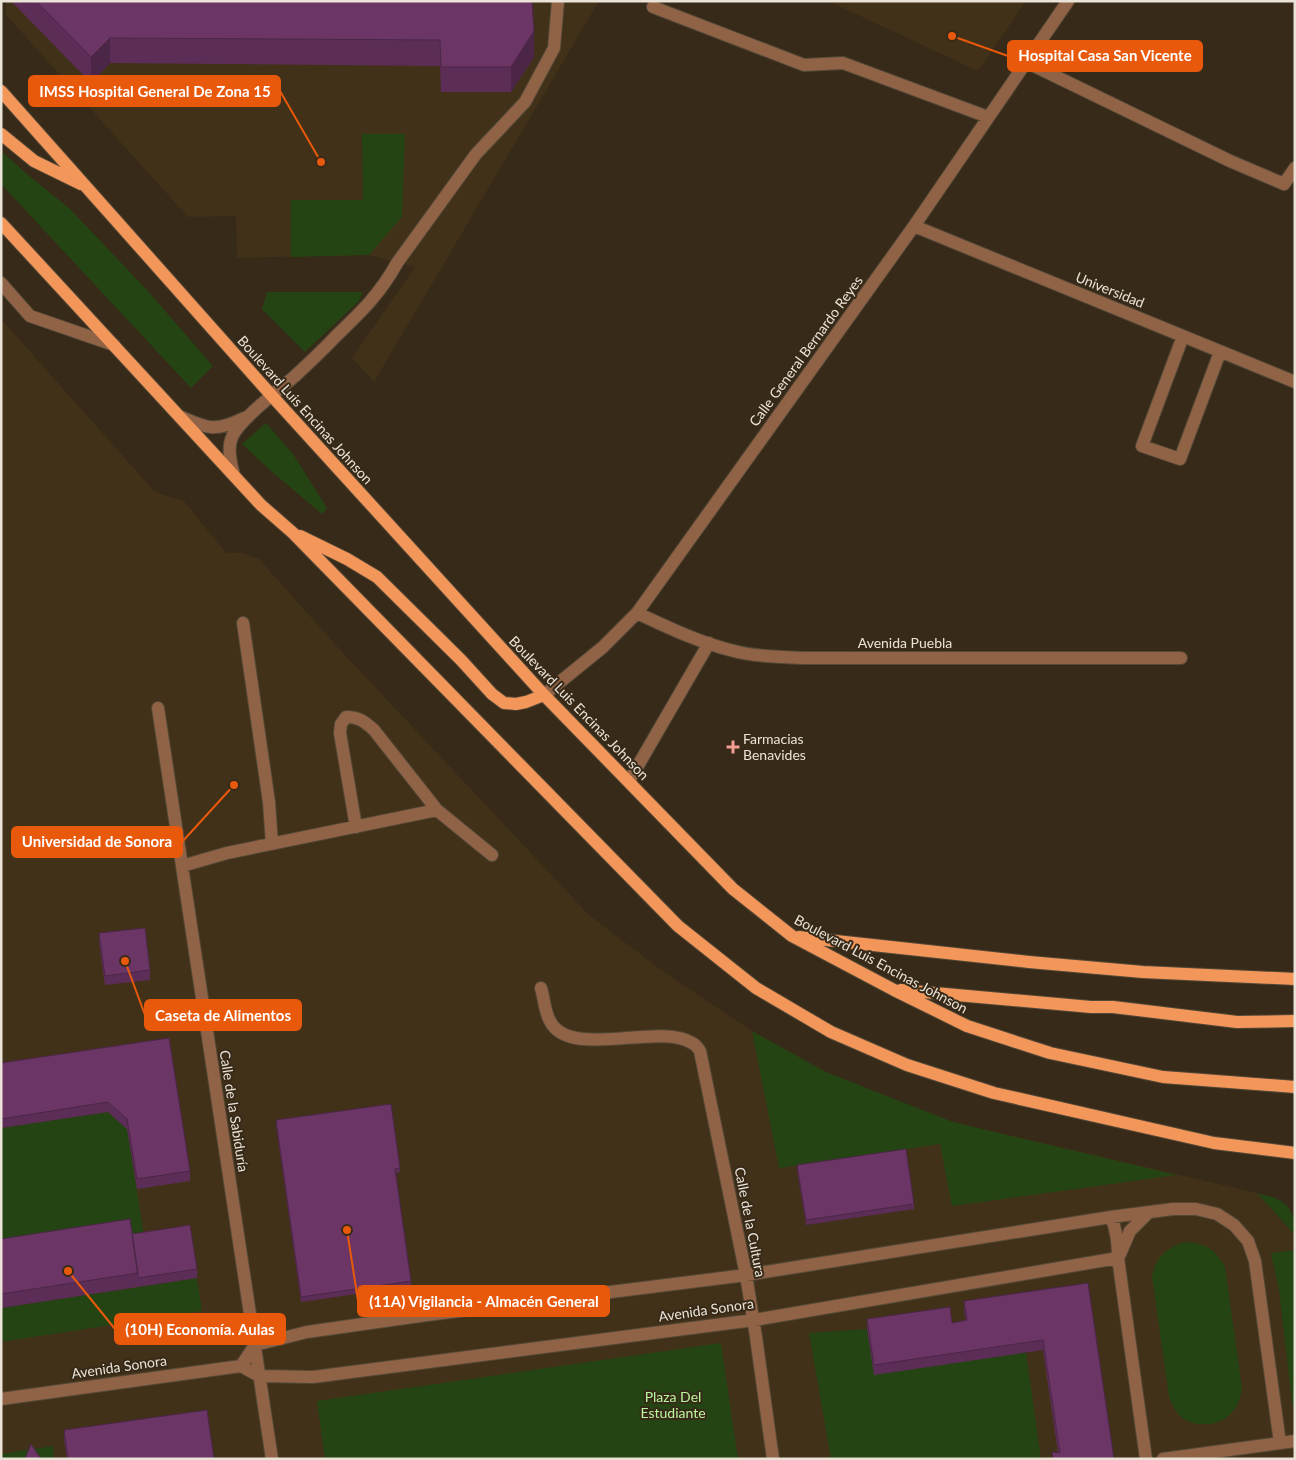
<svg xmlns="http://www.w3.org/2000/svg" width="1296" height="1460" font-family="Lato,sans-serif">
<style>
.built{fill:#423119}
.green{fill:#254413}
.lines{fill:none;stroke-linecap:round;stroke-linejoin:round}
.minor-casing{stroke:#544837;stroke-width:14}
.major-casing{stroke:#544837;stroke-width:14}
.minor{stroke:#906347;stroke-width:12}
.major{stroke:#f3965a;stroke-width:12}
.wall{fill:#5c2e57}
.shaded-wall{fill:#4b2647}
.building{fill:#6b3665;stroke:#4b2647}
.poi-dot{fill:#f59c93;stroke:#372a18;stroke-width:2}
.labels{text-anchor:middle;stroke-width:4;stroke-linejoin:round;paint-order:stroke}
.street-label{font-size:14px;fill:#ebe3d8;stroke:#372a18}
.poi-label{font-size:14px;fill:#ebe3d8;stroke:#372a18;text-anchor:start}
.park-label{font-size:14px;fill:#baf69e;stroke:#372a18}
.leader{fill:none;stroke:#e8590c;stroke-width:2}
.callout-dot{fill:#e8590c;stroke:#372a18;stroke-width:2}
.callout{fill:#e8590c;stroke:#e8590c;stroke-width:2}
.callout-label{font-size:15px;text-anchor:middle;font-weight:bold;fill:#fff}
</style>
<rect width="100%" height="100%" fill="#372a18"/>
<!-- built -->
<path class="built" d="M 6,1 L 599,1 L 374,382 L 352,358 L 415,267 L 369,255 L 237,258 L 236,216 L 188,217 L 6,15 Z
M 828,1 L 1026,1 L 978,71 Z
M 1,319 L 155,492 L 184,501 L 226,553 L 243,553 L 259,559 L 344,654 L 590,916 L 664,972 L 752,1031 L 826,1072 L 953,1122 L 1257,1193 L 1295,1235 L 1295,1459 L 1,1459 Z"/>
<!-- green -->
<path class="green" d="M 362,134 L 405,134 L 402,217 L 369,255 L 291,257 L 291,200 L 363,200 Z
M 1,151 L 28,175 L 69,208 L 146,289 L 213,366 L 191,388 L 1,184 Z
M 267,292 L 363,292 L 359,301 L 305,352 L 262,309 Z
M 266,423 L 293,454 L 327,508 L 322,514 L 272,472 L 242,444 Z
M 752,1031 L 826,1072 L 953,1122 L 1177,1175 L 952,1206 L 940,1144 L 779,1168 Z
M 108,1112 L 127,1129 L 145,1241 L 1,1253 L 1,1128 Z
M 1257,1193 C 1284,1199 1295,1205 1295,1235 Z
M 1184,1242 C 1206,1243 1214,1248 1225,1267 L 1242,1388 C 1241,1396 1239,1404 1234,1410 C 1223,1426 1197,1429 1181,1417 C 1175,1411 1172,1404 1169,1397 L 1152,1277 C 1156,1257 1165,1249 1184,1242 Z
M 1295,1250 L 1295,1411 L 1292,1403 L 1279,1290 L 1271,1253 Z
M 197,1278 L 202,1311 L 1,1342 L 1,1308 Z
M 867,1329 L 1026,1352 L 1041,1459 L 831,1459 L 809,1333 Z
M 721,1343 L 738,1459 L 325,1459 L 317,1401 Z
M 53,1446 L 54,1459 L 1,1459 L 1,1454 Z"/>
<g class="lines">
<!-- minor casing -->
<g class="minor-casing">
<path id="minor" d="M 653,7 L 804,65 L 843,63 L 988,117
M 1026,62 L 1230,161 L 1284,184 L 1295,168
M 914,226 L 1295,382
M 1,283 L 30,316 L 114,345
M 1183,336 L 1142,446 L 1180,459 L 1220,352
M 181,417 C 208,429 216,432 244,418
M 234,475 C 231,464 227,449 232,437 C 239,420 279,390 295,376 C 309,363 323,350 336,336 C 361,312 380,294 397,263 L 476,154 L 525,102 L 554,48 L 558,1
M 637,613 C 667,627 698,642 730,650 C 755,657 781,657 807,658 L 1181,658
M 243,623 L 269,802 L 272,844
M 544,695 L 603,647 L 637,613 L 914,226 L 1068,1
M 158,708 L 272,1459
M 629,781 L 709,643
M 356,827 L 340,733 L 341,724 L 346,717 C 359,717 364,721 374,730 L 437,810 L 492,855
M 182,866 L 227,853 L 437,810
M 541,988 C 544,998 545,1013 550,1021 C 569,1060 659,1022 692,1043 C 695,1044 698,1048 700,1051 L 746,1275 L 756,1337 L 773,1459
M 1111,1217 C 1117,1231 1118,1243 1118,1258 L 1146,1459
M 1120,1254 L 1130,1231 L 1149,1212
M 241,1366 L 255,1345 L 307,1332 L 427,1315 L 746,1275 L 1111,1217 L 1173,1209 L 1196,1209 L 1217,1214 L 1234,1225 L 1248,1241 L 1255,1261 L 1280,1443
M 1,1399 L 241,1366 L 259,1376 L 313,1377 L 754,1320 L 1118,1258
M 1163,1459 L 1295,1441"/>
</g>
<!-- major casing -->
<g class="major-casing">
<path id="major" d="M 1,91 L 272,396 L 544,695 L 733,889 L 792,936 L 894,990 L 967,1026 L 1050,1053 L 1163,1077 L 1295,1087
M 1,134 L 34,161 L 81,184
M 1,223 L 261,505 L 293,533 L 678,926 L 756,988 L 831,1032 L 907,1065 L 994,1093 L 1214,1143 L 1295,1153
M 300,536 L 347,559 L 377,577 L 461,660 L 492,694 L 504,703 L 516,704 L 526,702 L 544,695
M 799,937 L 1029,962 L 1143,972 L 1295,979
M 901,990 L 1091,1007 L 1113,1007 L 1237,1022 L 1295,1021"/>
</g>
<!-- minor -->
<use href="#minor" class="minor"/>
<!-- major -->
<use href="#major" class="major"/>
</g>
<!-- wall -->
<path class="wall" d="M 11,1 L 532,1 L 534,57 L 511,92 L 441,92 L 440,66 L 110,63 L 91,83 Z
M 99,933 L 150,970 L 150,980 L 105,985 L 99,943 Z
M 169,1038 L 190,1171 L 190,1181 L 137,1189 L 127,1129 L 108,1112 L 1,1128 L 1,1063 Z
M 276,1120 L 400,1168 L 400,1172 L 396,1173 L 411,1281 L 411,1286 L 301,1302 L 276,1125 Z
M 797,1165 L 914,1204 L 914,1209 L 806,1225 L 797,1170 Z
M 132,1234 L 197,1269 L 197,1278 L 1,1308 L 1,1239 Z
M 1088,1283 L 1114,1459 L 1052,1459 L 1052,1452 L 1058,1453 L 1043,1350 L 874,1375 L 867,1329 L 867,1319 L 952,1323 L 966,1321 L 964,1311 L 964,1301 Z
M 64,1430 L 214,1459 L 67,1459 L 64,1440 Z"/>
<!-- shaded-wall -->
<path class="shaded-wall" d="M 534,31 L 534,57 L 511,92 L 511,67 Z
M 110,38 L 110,63 L 91,83 L 91,57 Z"/>
<!-- building -->
<path class="building" d="M 36,1 L 532,1 L 534,31 L 511,67 L 441,67 L 440,40 L 110,38 L 91,57 Z
M 145,928 L 150,970 L 105,976 L 99,933 Z
M 169,1038 L 190,1171 L 137,1179 L 127,1119 L 108,1102 L 1,1119 L 1,1063 Z
M 391,1104 L 400,1168 L 395,1169 L 411,1281 L 301,1297 L 276,1120 Z
M 906,1149 L 914,1204 L 806,1220 L 797,1165 Z
M 130,1219 L 138,1273 L 1,1294 L 1,1239 Z
M 190,1225 L 197,1269 L 138,1278 L 132,1234 Z
M 1088,1283 L 1114,1459 L 1053,1459 L 1052,1452 L 1060,1453 L 1043,1340 L 874,1365 L 867,1319 L 950,1307 L 952,1323 L 967,1320 L 964,1301 Z
M 207,1410 L 214,1459 L 68,1459 L 64,1430 Z
M 31,1444 L 41,1459 L 25,1459 Z"/>
<!-- markers -->
<path class="poi-dot" d="M730.5 739.5h5v5h5v5h-5v5h-5v-5h-5v-5h5z"/>
<g class="labels">
<!-- street labels -->
<g class="street-label">
<text transform="translate(1110 290) rotate(22)" y="5">Universidad</text>
<text transform="translate(806 351) rotate(-54)" y="5">Calle General Bernardo Reyes</text>
<text transform="translate(305 410) rotate(48)" y="5">Boulevard Luis Encinas Johnson</text>
<text x="905" y="648">Avenida Puebla</text>
<text transform="translate(579 708) rotate(46)" y="5">Boulevard Luis Encinas Johnson</text>
<text transform="translate(881 964) rotate(28)" y="5">Boulevard Luis Encinas Johnson</text>
<text transform="translate(234 1111) rotate(81)" y="5">Calle de la Sabiduría</text>
<text transform="translate(750 1222) rotate(79)" y="5">Calle de la Cultura</text>
<text transform="translate(706 1310) rotate(-8)" y="5">Avenida Sonora</text>
<text transform="translate(119 1367) rotate(-8)" y="5">Avenida Sonora</text>
</g>
<!-- poi labels -->
<g class="poi-label">
<text x="743" y="744">Farmacias<tspan x="743" dy="16">Benavides</tspan></text>
</g>
<!-- park labels -->
<g class="park-label">
<text x="673" y="1402">Plaza Del<tspan x="673" dy="16">Estudiante</tspan></text>
</g>
</g>
<!-- callouts -->
<path class="leader" d="M952 36L1008 56M321 162L280 91M234 785L182 842M125 961L145 1015M347 1230L358 1301M68 1271L115 1329"/>
<g class="callout-dot">
<circle cx="952" cy="36" r="5"/>
<circle cx="321" cy="162" r="5"/>
<circle cx="234" cy="785" r="5"/>
<circle cx="125" cy="961" r="5"/>
<circle cx="347" cy="1230" r="5"/>
<circle cx="68" cy="1271" r="5"/>
</g>
<g class="callout">
<rect x="1008" y="41" width="194" height="30" rx="5"/>
<rect x="29" y="76" width="251" height="30" rx="5"/>
<rect x="12" y="827" width="170" height="30" rx="5"/>
<rect x="145" y="1000" width="156" height="30" rx="5"/>
<rect x="358" y="1286" width="251" height="30" rx="5"/>
<rect x="115" y="1314" width="170" height="30" rx="5"/>
</g>
<g class="callout-label">
<text x="1105" y="61">Hospital Casa San Vicente</text>
<text x="155" y="97">IMSS Hospital General De Zona 15</text>
<text x="97" y="847">Universidad de Sonora</text>
<text x="223" y="1021">Caseta de Alimentos</text>
<text x="484" y="1307">(11A) Vigilancia - Almacén General</text>
<text x="200" y="1335">(10H) Economía. Aulas</text>
</g>
<!-- border -->
<rect width="1296" height="1460" fill="none" stroke="#ebe3d8" stroke-width="5"/>
</svg>
